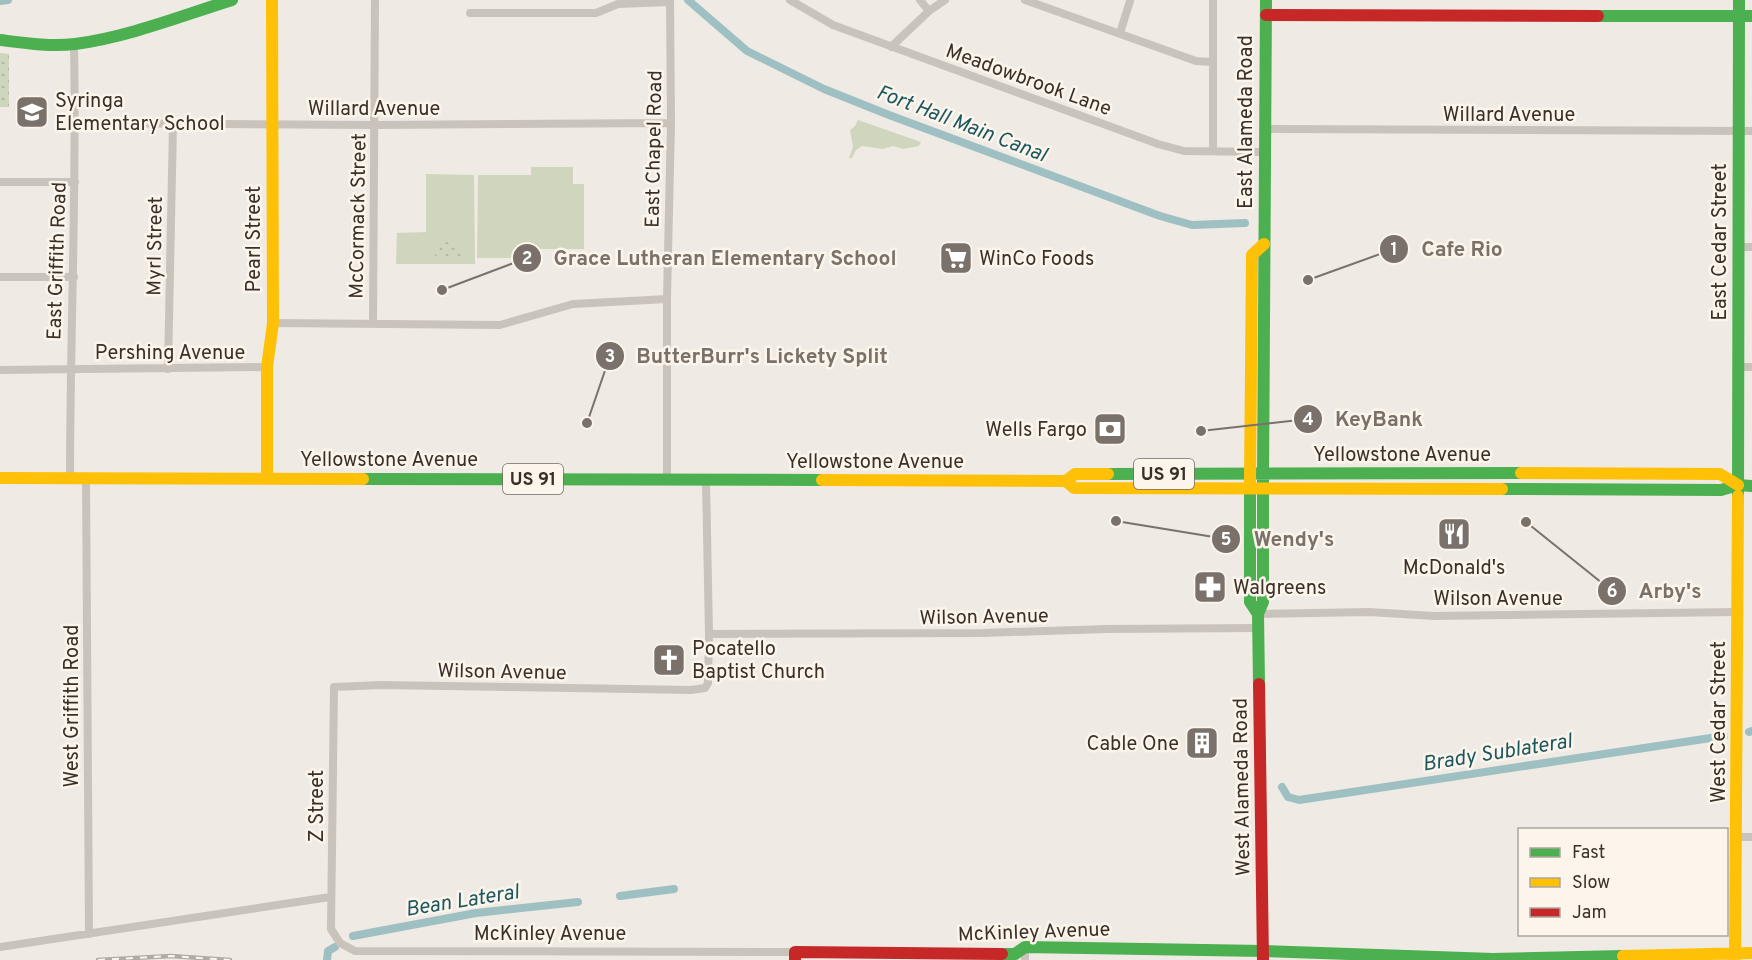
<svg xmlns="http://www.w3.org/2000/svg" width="1752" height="960" font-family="Overpass,sans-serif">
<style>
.green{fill:#cfd6bd}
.park{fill:url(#park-dots)}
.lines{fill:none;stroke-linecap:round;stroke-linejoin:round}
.canal{stroke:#9ec0c2;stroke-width:8}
.street{stroke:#c9c3bc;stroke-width:8}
.fast{stroke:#4caf50;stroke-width:12}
.slow{stroke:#ffc107;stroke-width:12}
.jam{stroke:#c62828;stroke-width:12}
.rail-casing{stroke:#b1aba6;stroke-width:4.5}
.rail{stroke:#fbf5ec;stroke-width:2;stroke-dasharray:7;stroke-linecap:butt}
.labels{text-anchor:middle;stroke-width:5;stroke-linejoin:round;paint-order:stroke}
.shield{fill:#fbf5ec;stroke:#746b64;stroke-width:1.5}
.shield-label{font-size:18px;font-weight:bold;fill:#3a3029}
.street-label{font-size:20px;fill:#3a3029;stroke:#fbf5ec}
.poi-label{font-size:20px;fill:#3a3029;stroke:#fbf5ec;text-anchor:start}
.water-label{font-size:21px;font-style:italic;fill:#1c575f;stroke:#fbf5ec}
.leader{fill:none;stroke:#79716a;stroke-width:2}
.callout-dot{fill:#79716a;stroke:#fbf5ec;stroke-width:2}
.mark-label{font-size:18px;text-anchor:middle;font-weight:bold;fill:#fff}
.callout-label{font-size:21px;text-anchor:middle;font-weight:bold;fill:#79716a;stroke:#fbf5ec;stroke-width:5;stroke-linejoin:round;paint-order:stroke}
</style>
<defs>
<pattern id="park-dots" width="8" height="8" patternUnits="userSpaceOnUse" patternTransform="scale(1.5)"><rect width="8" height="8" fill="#cfd6bd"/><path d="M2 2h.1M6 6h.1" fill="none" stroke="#b2b8a2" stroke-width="1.8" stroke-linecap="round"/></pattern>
</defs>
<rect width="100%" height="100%" fill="#efeae4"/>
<!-- green -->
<path class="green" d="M 858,120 L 921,142 L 919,146 L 903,149 L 893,146 L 883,149 L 862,146 L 856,150 L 852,158 L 849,158 L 853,147 L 850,130 L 855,126 Z
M 531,167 L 573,167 L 573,184 L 584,184 L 584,249 L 529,249 L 528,258 L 477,258 L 478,175 L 531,175 Z
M 426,174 L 474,175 L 475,264 L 396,264 L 397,233 L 426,232 Z"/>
<!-- park -->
<path class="park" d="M 0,53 L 9,54 L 9,107 L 0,107 Z
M 442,242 L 456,243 L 463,258 L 434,257 Z"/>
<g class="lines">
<!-- canal -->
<path class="canal" d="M 688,0 L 747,51 L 824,89 L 889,115 L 1160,216 L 1192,225 L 1245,223
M 0,1 L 8,0
M 1749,732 L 1752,731
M 1282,787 L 1288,797 L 1299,800 L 1724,736
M 620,896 L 674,889
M 353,936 L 476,913 L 578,902
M 327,960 L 328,951 L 335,947"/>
<!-- street -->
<path class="street" d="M 790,0 L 833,25 L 1158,144 L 1184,151 L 1265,152
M 920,0 L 929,11
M 1025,0 L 1196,61 L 1212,62
M 1213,0 L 1213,151
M 470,13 L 596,13 L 618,4 L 670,2
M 1120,33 L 1130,1
M 891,47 L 929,11 L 945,0
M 76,123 L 375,125 L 671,123
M 1265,129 L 1752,131
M 0,182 L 75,182
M 1738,247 L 1752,247
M 0,277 L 74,277
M 273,323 L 500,325 L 573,304 L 667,299
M 373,324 L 375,0
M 1739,367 L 1752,367
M 168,369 L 173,124
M 0,370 L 267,367
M 70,478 C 70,333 77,189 74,44
M 86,478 L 89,934
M 667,479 L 667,299 L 671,123 L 670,0
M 706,480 L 709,634 L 708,683 L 705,688 L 691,690 L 381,685 L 334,687 L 331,929 L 340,943 L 355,951 L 795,952
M 1258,614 L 1369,612 L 1434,616 L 1738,612
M 709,634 L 983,633 L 1106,629 L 1258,628
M 1737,837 L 1752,837
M 0,947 L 330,897
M 1025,947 L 1025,960"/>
<!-- fast -->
<path class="fast" d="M 1598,16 L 1752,16
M 0,40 C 24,43 50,47 75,44 C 128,37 181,16 232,0
M 1108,474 L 1521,473
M 363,479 L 822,480
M 1263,482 L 1266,0
M 1250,489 L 1250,602 L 1258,614
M 1502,489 L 1721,490 L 1738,485 L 1752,486
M 1738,496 L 1739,0
M 1259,684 L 1258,614 L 1263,602 L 1263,489
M 1002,954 L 1015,954 L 1025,947 L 1263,951 L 1493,959 L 1623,956"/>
<!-- slow -->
<path class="slow" d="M 1521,473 L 1720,474 L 1738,485
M 0,478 L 363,479
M 267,478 L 267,367 L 273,323 L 272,0
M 822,480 L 1066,481 L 1075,474 L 1108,474
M 1066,481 L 1074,488 L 1502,489
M 1250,482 L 1252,255 L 1264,244
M 1623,956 L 1752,953
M 1735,959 L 1738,496"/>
<!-- jam -->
<path class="jam" d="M 1266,15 L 1598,16
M 1259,684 L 1263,960
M 795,960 L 795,952 L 1002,954"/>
<!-- rail casing -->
<g class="rail-casing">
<path id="rail" d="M 98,960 L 171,956 L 230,960"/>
</g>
<!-- rail -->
<use href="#rail" class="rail"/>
</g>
<!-- icons -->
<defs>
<g id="school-square" transform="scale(1.725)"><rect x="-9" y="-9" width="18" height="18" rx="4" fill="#79716a" stroke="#fbf5ec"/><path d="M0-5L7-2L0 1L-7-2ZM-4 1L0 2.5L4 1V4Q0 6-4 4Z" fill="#fff"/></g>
<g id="supermarket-square" transform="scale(1.725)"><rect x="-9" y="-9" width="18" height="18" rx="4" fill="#79716a" stroke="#fbf5ec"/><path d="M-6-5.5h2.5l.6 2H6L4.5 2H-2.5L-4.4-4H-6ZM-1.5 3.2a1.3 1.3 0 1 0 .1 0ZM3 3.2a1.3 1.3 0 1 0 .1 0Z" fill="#fff"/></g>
<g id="bank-square" transform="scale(1.725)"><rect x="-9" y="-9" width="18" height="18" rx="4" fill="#79716a" stroke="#fbf5ec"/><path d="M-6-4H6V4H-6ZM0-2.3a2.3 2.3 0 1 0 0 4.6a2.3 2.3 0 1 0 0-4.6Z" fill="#fff"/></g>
<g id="restaurant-square" transform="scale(1.725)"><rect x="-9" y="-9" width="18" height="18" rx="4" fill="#79716a" stroke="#fbf5ec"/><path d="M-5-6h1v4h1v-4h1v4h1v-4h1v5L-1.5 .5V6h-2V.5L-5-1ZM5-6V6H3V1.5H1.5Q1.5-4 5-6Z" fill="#fff"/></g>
<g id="pharmacy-square" transform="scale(1.725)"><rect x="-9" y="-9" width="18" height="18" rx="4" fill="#79716a" stroke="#fbf5ec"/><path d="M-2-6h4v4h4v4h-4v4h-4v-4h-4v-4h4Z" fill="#fff"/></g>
<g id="church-square" transform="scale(1.725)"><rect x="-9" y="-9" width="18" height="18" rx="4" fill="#79716a" stroke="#fbf5ec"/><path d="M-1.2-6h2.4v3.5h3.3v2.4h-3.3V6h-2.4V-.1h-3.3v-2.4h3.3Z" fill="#fff"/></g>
<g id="building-square" transform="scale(1.725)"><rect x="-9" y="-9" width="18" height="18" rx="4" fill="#79716a" stroke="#fbf5ec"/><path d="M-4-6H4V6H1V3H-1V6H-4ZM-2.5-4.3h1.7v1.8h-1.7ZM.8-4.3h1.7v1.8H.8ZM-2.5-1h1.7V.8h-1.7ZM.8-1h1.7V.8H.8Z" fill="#fff"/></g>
</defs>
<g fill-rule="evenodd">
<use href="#school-square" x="32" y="112"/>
<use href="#supermarket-square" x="956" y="258"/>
<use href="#bank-square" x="1110" y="429"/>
<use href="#restaurant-square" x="1454" y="534"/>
<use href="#pharmacy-square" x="1210" y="587"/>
<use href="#church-square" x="669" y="660"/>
<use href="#building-square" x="1202" y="743"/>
</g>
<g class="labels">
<!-- shield labels -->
<g class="shield">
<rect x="1134" y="459" width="60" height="30" rx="4.5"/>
<rect x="503" y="464" width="60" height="30" rx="4.5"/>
</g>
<g class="shield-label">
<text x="1164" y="480">US 91</text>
<text x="533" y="485">US 91</text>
</g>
<!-- street labels -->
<g class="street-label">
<text transform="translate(1029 79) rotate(20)" y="7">Meadowbrook Lane</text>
<text x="374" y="115">Willard Avenue</text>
<text x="1509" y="121">Willard Avenue</text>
<text transform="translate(1245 122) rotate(-90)" y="7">East Alameda Road</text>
<text transform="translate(653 149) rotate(-89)" y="7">East Chapel Road</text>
<text transform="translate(357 216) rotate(-89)" y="7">McCormack Street</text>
<text transform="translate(253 239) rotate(-90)" y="7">Pearl Street</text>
<text transform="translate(1719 242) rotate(-90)" y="7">East Cedar Street</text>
<text transform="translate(154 246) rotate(-89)" y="7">Myrl Street</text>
<text transform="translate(56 261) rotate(-88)" y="7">East Griffith Road</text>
<text x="170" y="359">Pershing Avenue</text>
<text x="1402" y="461">Yellowstone Avenue</text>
<text x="389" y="466">Yellowstone Avenue</text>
<text x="875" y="468">Yellowstone Avenue</text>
<text x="1498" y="605">Wilson Avenue</text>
<text transform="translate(984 616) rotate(-1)" y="7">Wilson Avenue</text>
<text transform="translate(502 671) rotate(1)" y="7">Wilson Avenue</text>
<text transform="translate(71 706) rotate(-90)" y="7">West Griffith Road</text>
<text transform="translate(1718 722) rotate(-90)" y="7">West Cedar Street</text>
<text transform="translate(1241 787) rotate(-91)" y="7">West Alameda Road</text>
<text transform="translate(316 806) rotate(-90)" y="7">Z Street</text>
<text transform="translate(1034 931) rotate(-2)" y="7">McKinley Avenue</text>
<text x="550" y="940">McKinley Avenue</text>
</g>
<!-- poi labels -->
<g class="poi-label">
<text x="55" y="107">Syringa<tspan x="55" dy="23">Elementary School</tspan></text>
<text x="979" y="265">WinCo Foods</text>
<text x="1087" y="436" text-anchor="end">Wells Fargo</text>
<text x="1454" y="574" text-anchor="middle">McDonald's</text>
<text x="1233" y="594">Walgreens</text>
<text x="692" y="655">Pocatello<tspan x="692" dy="23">Baptist Church</tspan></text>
<text x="1179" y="750" text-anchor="end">Cable One</text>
</g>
<!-- water labels -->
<g class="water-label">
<text transform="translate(962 123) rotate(21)" y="7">Fort Hall Main Canal</text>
<text transform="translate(1497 752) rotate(-9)" y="7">Brady Sublateral</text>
<text transform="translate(462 900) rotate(-9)" y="7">Bean Lateral</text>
</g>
</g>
<!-- callouts -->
<path class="leader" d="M1308 280L1394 249M442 290L527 258M587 423L610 356M1201 431L1308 419M1116 521L1226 539M1526 522L1612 591"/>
<g class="callout-dot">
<circle cx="1308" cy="280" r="6"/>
<circle cx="442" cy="290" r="6"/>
<circle cx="587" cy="423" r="6"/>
<circle cx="1201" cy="431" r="6"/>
<circle cx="1116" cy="521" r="6"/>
<circle cx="1526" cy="522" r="6"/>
<circle cx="1394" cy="249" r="15"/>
<circle cx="527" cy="258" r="15"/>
<circle cx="610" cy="356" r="15"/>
<circle cx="1308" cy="419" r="15"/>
<circle cx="1226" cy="539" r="15"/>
<circle cx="1612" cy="591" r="15"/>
</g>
<g class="mark-label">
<text x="1394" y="255">1</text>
<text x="527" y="264">2</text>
<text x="610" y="362">3</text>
<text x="1308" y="425">4</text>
<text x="1226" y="545">5</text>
<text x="1612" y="597">6</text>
</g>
<g class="callout-label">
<text x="1462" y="256">Cafe Rio</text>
<text x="725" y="265">Grace Lutheran Elementary School</text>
<text x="762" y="363">ButterBurr's Lickety Split</text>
<text x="1379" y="426">KeyBank</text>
<text x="1294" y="546">Wendy's</text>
<text x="1670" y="598">Arby's</text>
</g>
<!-- legend -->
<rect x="1518" y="828" width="210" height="108" fill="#fbf5ec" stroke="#aea69e" stroke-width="1.5"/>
<rect x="1530" y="848" width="30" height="9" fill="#4caf50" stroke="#aea69e" stroke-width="1.5"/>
<text x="1572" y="858" font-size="18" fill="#3a3029">Fast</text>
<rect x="1530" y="878" width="30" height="9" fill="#ffc107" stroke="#aea69e" stroke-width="1.5"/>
<text x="1572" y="888" font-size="18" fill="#3a3029">Slow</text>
<rect x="1530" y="908" width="30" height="9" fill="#c62828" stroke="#aea69e" stroke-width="1.5"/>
<text x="1572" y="918" font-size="18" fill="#3a3029">Jam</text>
</svg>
